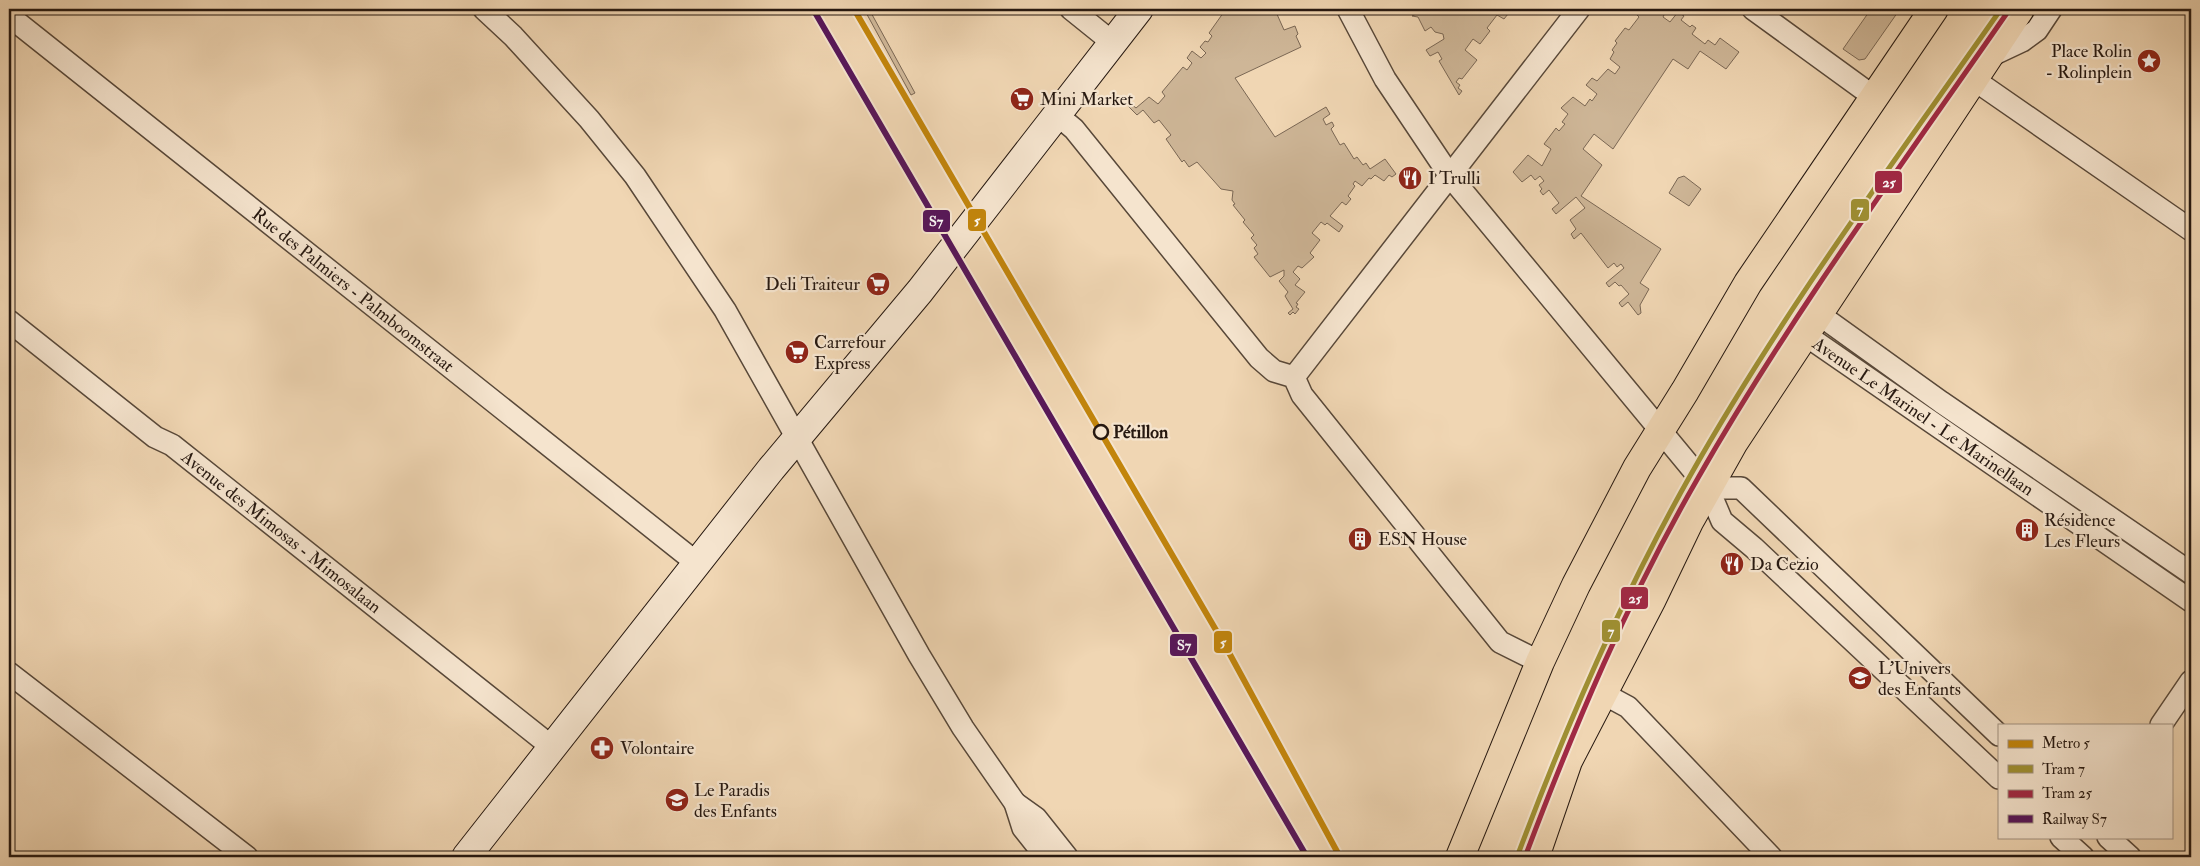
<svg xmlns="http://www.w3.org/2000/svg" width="2200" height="866" font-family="'IM FELL Double Pica',serif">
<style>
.green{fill:#ceb697;stroke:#7a6754}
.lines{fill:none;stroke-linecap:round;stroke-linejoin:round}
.street-casing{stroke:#584839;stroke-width:24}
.secondary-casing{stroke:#261810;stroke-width:30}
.primary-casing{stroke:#261810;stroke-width:30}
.street{stroke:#f5e4ce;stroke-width:21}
.secondary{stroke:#f5e4ce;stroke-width:28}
.primary{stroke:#f0d6b3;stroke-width:28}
.rail-1-casing{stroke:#f5e4ce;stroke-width:10}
.rail-1{stroke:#571759;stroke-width:6}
.tram-1-casing{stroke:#f5e4ce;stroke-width:9}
.tram-2-casing{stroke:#f5e4ce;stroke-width:9}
.tram-1{stroke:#9f9032;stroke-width:5}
.tram-2{stroke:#a12944;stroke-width:5}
.metro-1-casing{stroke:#f5e4ce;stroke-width:10}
.metro-1{stroke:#c2850c;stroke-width:6}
.stop-dot{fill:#f5e4ce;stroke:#261810;stroke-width:2.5}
.labels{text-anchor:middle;stroke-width:4.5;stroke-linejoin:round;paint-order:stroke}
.poi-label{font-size:18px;fill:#261810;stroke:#f5e4ce;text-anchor:start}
.street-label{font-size:18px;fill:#261810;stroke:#f5e4ce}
.stop-label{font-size:18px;font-weight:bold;fill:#261810;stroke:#f5e4ce;text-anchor:start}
.line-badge{stroke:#f5e4ce;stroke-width:2}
.badge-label{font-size:14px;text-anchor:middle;font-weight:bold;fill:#fff}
</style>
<rect width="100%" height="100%" fill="#f0d6b3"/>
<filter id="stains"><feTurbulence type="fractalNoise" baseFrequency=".004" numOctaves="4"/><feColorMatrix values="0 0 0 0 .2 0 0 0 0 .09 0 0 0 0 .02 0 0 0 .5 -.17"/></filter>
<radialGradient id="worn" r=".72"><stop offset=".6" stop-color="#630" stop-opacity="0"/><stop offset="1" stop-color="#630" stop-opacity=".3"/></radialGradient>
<!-- green -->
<path class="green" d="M 864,9 L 869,9 L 915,93 L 911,95 Z
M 1226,9 L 1279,9 L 1276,12 L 1284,30 L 1295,26 L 1298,34 L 1296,36 L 1301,47 L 1235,78 L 1275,137 L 1326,107 L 1330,114 L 1323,119 L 1326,125 L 1332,122 L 1334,126 L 1331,129 L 1340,145 L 1344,143 L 1354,159 L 1357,157 L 1363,165 L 1366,163 L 1370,169 L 1385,159 L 1396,174 L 1392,177 L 1389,175 L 1384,181 L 1375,175 L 1371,179 L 1369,178 L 1362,186 L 1355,181 L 1353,184 L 1355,186 L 1348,196 L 1351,199 L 1346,205 L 1342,202 L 1330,216 L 1343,226 L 1339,232 L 1327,223 L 1325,225 L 1321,222 L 1312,233 L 1320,240 L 1310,253 L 1314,257 L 1302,268 L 1298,266 L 1293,272 L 1300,279 L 1295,285 L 1305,292 L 1296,303 L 1298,304 L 1296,307 L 1299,309 L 1295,314 L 1293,312 L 1290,315 L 1288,313 L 1293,309 L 1285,296 L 1288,292 L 1279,281 L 1284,276 L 1284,270 L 1270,277 L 1254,257 L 1258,254 L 1254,248 L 1257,245 L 1251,238 L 1254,235 L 1243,222 L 1245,220 L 1233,205 L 1235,204 L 1232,200 L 1233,191 L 1221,189 L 1197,162 L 1189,167 L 1184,160 L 1182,162 L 1166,139 L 1171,135 L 1159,120 L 1154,123 L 1143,110 L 1137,115 L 1127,105 L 1123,104 L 1126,100 L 1136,108 L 1149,97 L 1158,104 L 1165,96 L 1162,92 L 1183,67 L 1187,70 L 1192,63 L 1187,58 L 1192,51 L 1201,58 L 1206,53 L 1200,47 L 1205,41 L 1208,42 L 1212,36 L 1209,33 Z
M 1417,9 L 1503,9 L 1508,14 L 1504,19 L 1497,15 L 1487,28 L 1490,31 L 1480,44 L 1473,39 L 1465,50 L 1477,60 L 1462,79 L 1459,78 L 1456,82 L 1460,85 L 1458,88 L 1462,91 L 1459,95 L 1439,61 L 1442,59 L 1438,52 L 1430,56 L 1426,50 L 1444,39 L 1443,34 L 1435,32 L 1431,27 L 1425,31 L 1418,17 L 1412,16 L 1416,14 Z
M 1640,9 L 1663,9 L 1666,11 L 1663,17 L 1670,22 L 1678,12 L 1684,16 L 1681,20 L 1690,27 L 1692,25 L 1696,28 L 1692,34 L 1705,44 L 1708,40 L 1715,45 L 1720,38 L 1739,52 L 1726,69 L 1700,51 L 1688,69 L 1673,59 L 1613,149 L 1594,134 L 1583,149 L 1602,165 L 1581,196 L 1661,249 L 1640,283 L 1649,289 L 1640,305 L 1641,313 L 1638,315 L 1628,302 L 1622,307 L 1619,303 L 1629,294 L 1621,285 L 1619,286 L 1615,282 L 1609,287 L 1606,283 L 1624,268 L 1621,264 L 1617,267 L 1614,263 L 1608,268 L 1581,233 L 1574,239 L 1571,234 L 1576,229 L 1570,220 L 1585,208 L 1576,197 L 1556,214 L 1552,209 L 1559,203 L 1549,190 L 1543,195 L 1540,191 L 1542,189 L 1539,185 L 1544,181 L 1540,176 L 1535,180 L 1531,175 L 1522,182 L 1513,172 L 1528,155 L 1542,166 L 1551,149 L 1544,144 L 1556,128 L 1559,131 L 1565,124 L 1562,122 L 1568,114 L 1561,108 L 1573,97 L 1585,106 L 1590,99 L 1592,101 L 1597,94 L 1586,85 L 1592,78 L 1597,81 L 1608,69 L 1615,74 L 1620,67 L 1610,59 L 1614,52 L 1612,50 L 1617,43 L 1615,41 L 1625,28 L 1629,30 L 1639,17 L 1636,14 Z
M 1871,9 L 1900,9 L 1865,59 L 1859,60 L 1843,49 Z
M 1684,176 L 1701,189 L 1689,206 L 1669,193 L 1678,178 Z"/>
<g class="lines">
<!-- street casing -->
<g class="street-casing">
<g id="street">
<path d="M 484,9 L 513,36 L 589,119 L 635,176 L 725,310 L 919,655 L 963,728 L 1015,803 L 1023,828 L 1046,857"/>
<path d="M 1071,9 L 1112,42"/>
<path d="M 1348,9 L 1385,79 L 1450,176 L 1708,488 L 1722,521 L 1754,548 L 1999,778"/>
<path d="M 1753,9 L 1874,97"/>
<path id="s1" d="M 9,16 L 698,564"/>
<path d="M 1986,58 L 2022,41 L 2037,30 L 2051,9"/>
<path d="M 1973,79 L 2191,230"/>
<path d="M 1056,114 L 1074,129 L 1259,358 L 1274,371 L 1294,377 L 1302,395 L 1500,642 L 1540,662"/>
<path d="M 1817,313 L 1941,402 L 2191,573"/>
<path id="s2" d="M 9,321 L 155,437 L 172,445 L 552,747"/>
<path id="s3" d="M 1804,334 L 2191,601"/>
<path d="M 1294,377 L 1579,9"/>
<path d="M 1708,488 L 1741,488 L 1999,735"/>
<path d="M 9,673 L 247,857"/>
<path d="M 1602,693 L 1628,707 L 1771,857"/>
<path d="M 2161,725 L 2191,681"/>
<path d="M 1015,803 L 1036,818 L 1067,857"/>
<path d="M 2061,837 L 2083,857"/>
<path d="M 2108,837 L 2130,857"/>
</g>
</g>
<!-- secondary casing -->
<g class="secondary-casing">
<path id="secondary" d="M 466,857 L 771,469 L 920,291 L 1139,9"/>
</g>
<!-- primary casing -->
<g class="primary-casing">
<path id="primary" d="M 1460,857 L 1540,662 L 1576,585 L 1637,468 L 1685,391 L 1748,283 L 1934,9
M 1535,857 L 1568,761 L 1652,599 L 1689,522 L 1734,442 L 2020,9"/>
</g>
<!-- street -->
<use href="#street" class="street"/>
<!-- secondary -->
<use href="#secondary" class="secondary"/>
<!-- primary -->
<use href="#primary" class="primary"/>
<!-- rail-1 casing -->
<g class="rail-1-casing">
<path id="rail-1" d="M 813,9 L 1307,857"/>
</g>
<!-- rail-1 -->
<use href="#rail-1" class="rail-1"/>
<!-- tram-1 casing -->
<g class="tram-1-casing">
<path id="tram-1" d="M 1517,857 C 1566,726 1621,598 1690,476 C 1782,313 1894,162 2001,9"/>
</g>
<!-- tram-2 casing -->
<g class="tram-2-casing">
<path id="tram-2" d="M 1525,857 C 1574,727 1628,599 1698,478 C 1790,317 1901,166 2007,13"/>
</g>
<!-- tram-1 -->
<use href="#tram-1" class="tram-1"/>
<!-- tram-2 -->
<use href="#tram-2" class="tram-2"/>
<!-- metro-1 casing -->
<g class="metro-1-casing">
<path id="metro-1" d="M 854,9 L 1227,649 L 1340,857"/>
</g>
<!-- metro-1 -->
<use href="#metro-1" class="metro-1"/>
</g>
<!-- icons -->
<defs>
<g id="sight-disc" transform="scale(1.25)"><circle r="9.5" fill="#8f2418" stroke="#f5e4ce"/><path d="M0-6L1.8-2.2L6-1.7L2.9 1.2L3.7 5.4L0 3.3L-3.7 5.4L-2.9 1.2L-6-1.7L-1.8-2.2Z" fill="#fff"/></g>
<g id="supermarket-disc" transform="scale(1.25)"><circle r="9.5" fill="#8f2418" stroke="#f5e4ce"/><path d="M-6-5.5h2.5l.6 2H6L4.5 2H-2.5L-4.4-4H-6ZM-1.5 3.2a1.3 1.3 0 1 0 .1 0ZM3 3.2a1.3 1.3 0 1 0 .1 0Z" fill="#fff"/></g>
<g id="restaurant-disc" transform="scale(1.25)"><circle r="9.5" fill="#8f2418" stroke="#f5e4ce"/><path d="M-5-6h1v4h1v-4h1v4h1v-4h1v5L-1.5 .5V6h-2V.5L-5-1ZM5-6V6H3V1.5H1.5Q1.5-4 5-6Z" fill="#fff"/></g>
<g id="building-disc" transform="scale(1.25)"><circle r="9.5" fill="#8f2418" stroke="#f5e4ce"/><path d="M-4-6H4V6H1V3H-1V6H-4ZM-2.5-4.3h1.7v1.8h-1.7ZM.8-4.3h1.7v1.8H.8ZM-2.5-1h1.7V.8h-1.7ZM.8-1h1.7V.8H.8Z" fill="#fff"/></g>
<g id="school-disc" transform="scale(1.25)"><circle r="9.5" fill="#8f2418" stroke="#f5e4ce"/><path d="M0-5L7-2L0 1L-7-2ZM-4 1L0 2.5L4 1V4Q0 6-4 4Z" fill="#fff"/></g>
<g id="pharmacy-disc" transform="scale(1.25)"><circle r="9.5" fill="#8f2418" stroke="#f5e4ce"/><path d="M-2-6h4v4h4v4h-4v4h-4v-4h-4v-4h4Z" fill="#fff"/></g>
</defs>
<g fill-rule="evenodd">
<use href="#sight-disc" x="2149" y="61"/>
<use href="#supermarket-disc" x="1022" y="99"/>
<use href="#restaurant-disc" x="1410" y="178"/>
<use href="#supermarket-disc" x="878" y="284"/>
<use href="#supermarket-disc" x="797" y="352"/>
<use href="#building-disc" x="2027" y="530"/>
<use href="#building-disc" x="1360" y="539"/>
<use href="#restaurant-disc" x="1732" y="564"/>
<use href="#school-disc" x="1860" y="678"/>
<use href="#pharmacy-disc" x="602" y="748"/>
<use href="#school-disc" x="677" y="800"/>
</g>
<!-- markers -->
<circle class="stop-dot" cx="1101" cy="432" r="7"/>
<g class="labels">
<!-- poi labels -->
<g class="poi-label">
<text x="2132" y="57" text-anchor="end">Place Rolin<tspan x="2132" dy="21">- Rolinplein</tspan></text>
<text x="1040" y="105">Mini Market</text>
<text x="1428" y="184">I Trulli</text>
<text x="860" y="290" text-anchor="end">Deli Traiteur</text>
<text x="814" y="348">Carrefour<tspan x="814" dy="21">Express</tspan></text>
<text x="2044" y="526">Résidence<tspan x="2044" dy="21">Les Fleurs</tspan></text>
<text x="1378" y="545">ESN House</text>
<text x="1750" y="570">Da Cezio</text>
<text x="1878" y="674">L'Univers<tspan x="1878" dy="21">des Enfants</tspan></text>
<text x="620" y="754">Volontaire</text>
<text x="694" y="796">Le Paradis<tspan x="694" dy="21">des Enfants</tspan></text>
</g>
<!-- street labels -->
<g class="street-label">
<text dy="6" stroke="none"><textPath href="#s1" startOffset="440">Rue des Palmiers - Palmboomstraat</textPath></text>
<text dy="6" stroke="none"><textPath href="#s3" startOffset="145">Avenue Le Marinel - Le Marinellaan</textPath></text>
<text dy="6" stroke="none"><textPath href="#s2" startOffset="345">Avenue des Mimosas - Mimosalaan</textPath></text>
</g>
<!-- stop labels -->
<g class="stop-label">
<text x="1113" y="438">Pétillon</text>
</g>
</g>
<g class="line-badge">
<rect x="1874" y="170" width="29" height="24" rx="5" fill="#a12944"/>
<rect x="1850" y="198" width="20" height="24" rx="5" fill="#9f9032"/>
<rect x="967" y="208" width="20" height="24" rx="5" fill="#c2850c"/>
<rect x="922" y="209" width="29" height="24" rx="5" fill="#571759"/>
<rect x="1620" y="586" width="29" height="24" rx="5" fill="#a12944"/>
<rect x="1601" y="619" width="20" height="24" rx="5" fill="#9f9032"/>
<rect x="1213" y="630" width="20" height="24" rx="5" fill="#c2850c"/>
<rect x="1169" y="633" width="29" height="24" rx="5" fill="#571759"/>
</g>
<g class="badge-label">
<text x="1889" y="187">25</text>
<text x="1860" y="214">7</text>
<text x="977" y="225">5</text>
<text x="936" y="226">S7</text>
<text x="1635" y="603">25</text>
<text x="1611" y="636">7</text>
<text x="1223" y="647">5</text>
<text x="1184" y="650">S7</text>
</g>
<!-- margin -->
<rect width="2200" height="866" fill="none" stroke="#f0d6b3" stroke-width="30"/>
<rect x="10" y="10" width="2180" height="846" fill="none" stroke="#261810" stroke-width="2.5"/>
<rect x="15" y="15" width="2170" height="836" fill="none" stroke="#261810"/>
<!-- legend -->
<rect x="1998" y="724" width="175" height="115" fill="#f5e4ce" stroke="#a29282"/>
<rect x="2008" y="740" width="25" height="8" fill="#c2850c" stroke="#a29282"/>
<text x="2042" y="748" font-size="15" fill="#261810">Metro 5</text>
<rect x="2008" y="765" width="25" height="8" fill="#9f9032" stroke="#a29282"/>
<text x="2042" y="774" font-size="15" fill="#261810">Tram 7</text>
<rect x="2008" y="790" width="25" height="8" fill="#a12944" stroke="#a29282"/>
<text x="2042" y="798" font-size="15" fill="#261810">Tram 25</text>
<rect x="2008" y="815" width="25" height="8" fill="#571759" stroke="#a29282"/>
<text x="2042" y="824" font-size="15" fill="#261810">Railway S7</text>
<rect width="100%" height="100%" filter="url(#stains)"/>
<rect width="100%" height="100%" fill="url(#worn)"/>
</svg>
